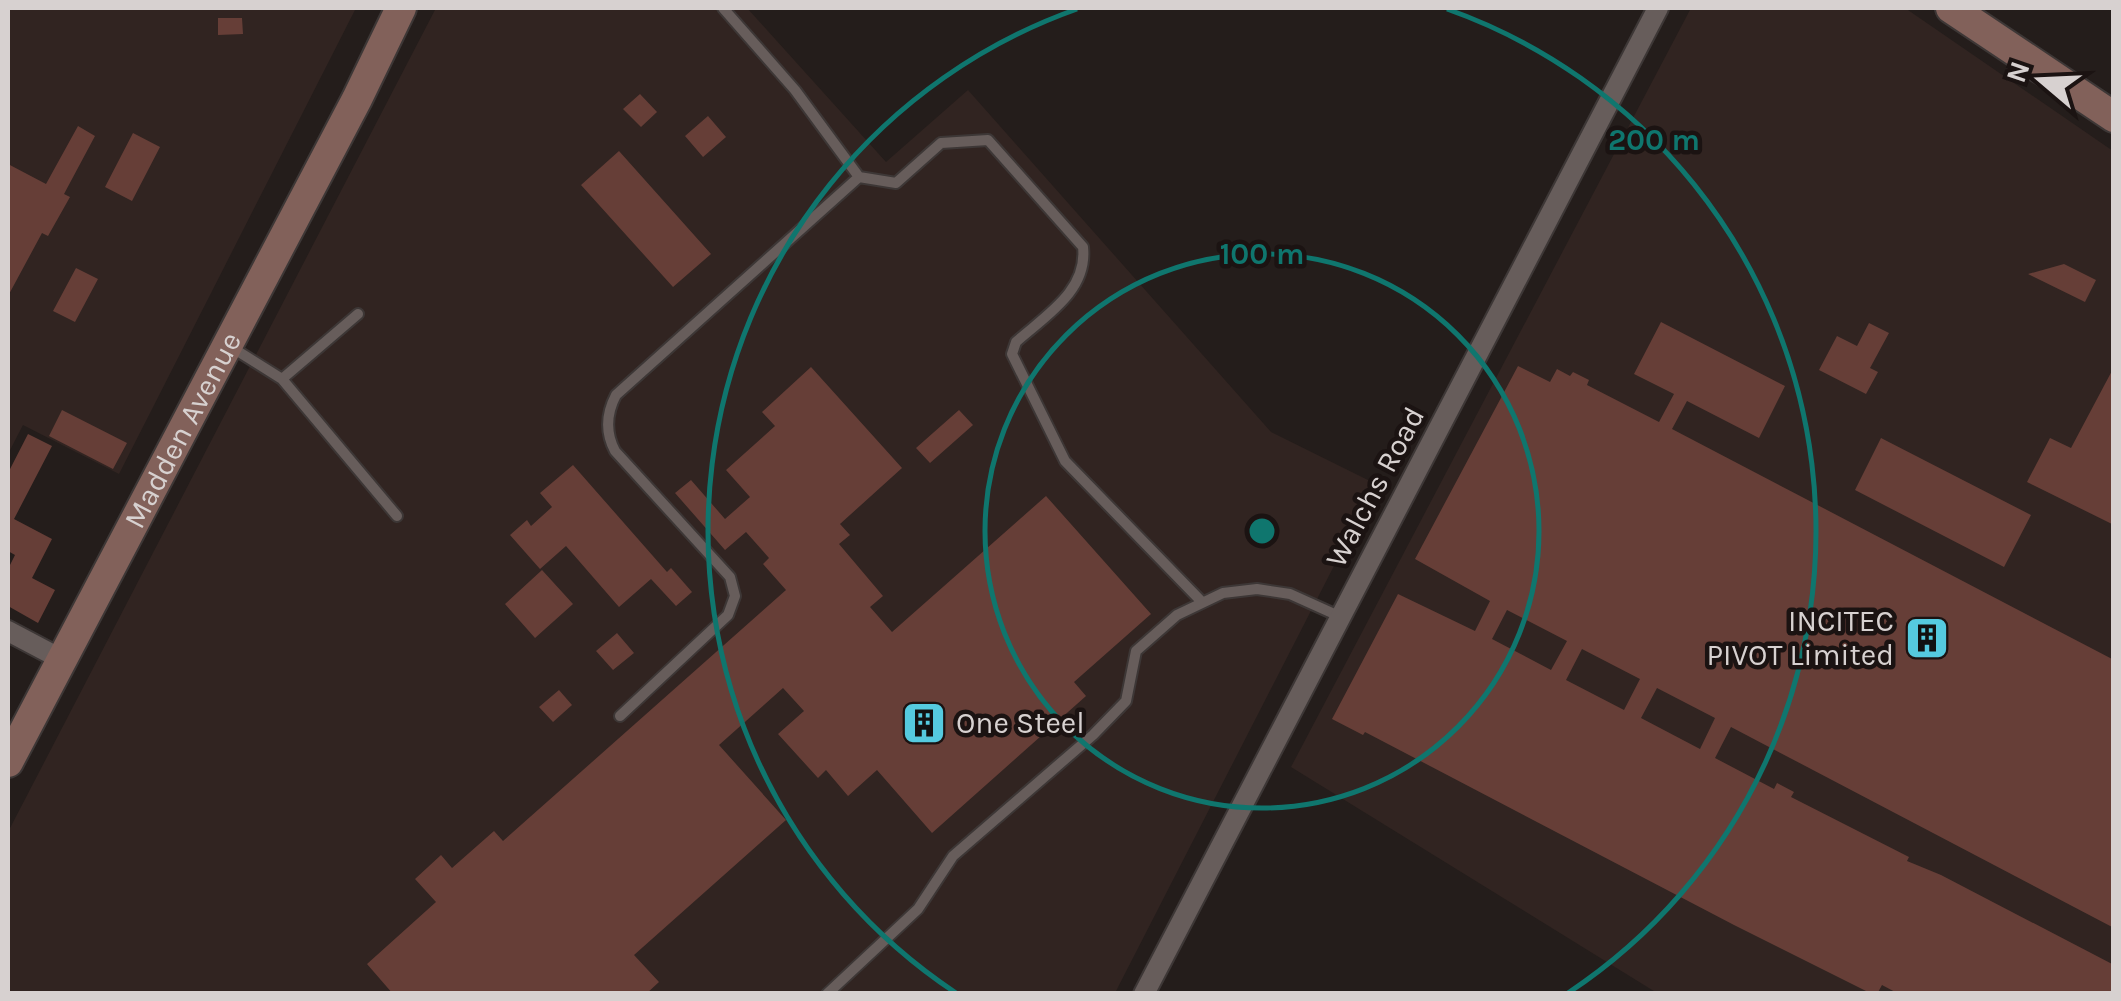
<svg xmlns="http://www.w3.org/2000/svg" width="2121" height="1001" font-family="Karla,sans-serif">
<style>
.built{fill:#312421}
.building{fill:#663e37;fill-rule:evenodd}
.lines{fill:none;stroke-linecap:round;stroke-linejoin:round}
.lane-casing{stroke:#3d3736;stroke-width:14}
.street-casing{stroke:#3d3736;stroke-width:24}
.secondary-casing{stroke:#3d3736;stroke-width:34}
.lane{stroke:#675d5b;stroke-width:10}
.street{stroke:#675d5b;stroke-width:20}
.secondary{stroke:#82615a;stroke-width:30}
.ring{fill:none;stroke:#0f766e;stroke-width:5}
.labels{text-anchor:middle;stroke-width:9;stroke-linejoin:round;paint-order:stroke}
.street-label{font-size:30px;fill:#d7d1d0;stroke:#1b1312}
.poi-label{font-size:30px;fill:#d7d1d0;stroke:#1b1312;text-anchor:end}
.centre{fill:#0f766e;stroke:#1b1312;stroke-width:5}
.ring-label{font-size:30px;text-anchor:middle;font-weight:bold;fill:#0f766e;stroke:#1b1312;stroke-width:9;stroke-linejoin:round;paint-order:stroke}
</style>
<rect width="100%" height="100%" fill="#241d1b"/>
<!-- built -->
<path class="built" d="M 8,8 L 356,8 L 119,474 L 23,425 L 8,454 Z
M 436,8 L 747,8 L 886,162 L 968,90 L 1271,432 L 1376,484 L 1115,993 L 8,993 L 8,832 Z
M 1691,8 L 1905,8 L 2113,151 L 2113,993 L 1657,993 L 1291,767 Z"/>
<!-- building -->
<path class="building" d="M 218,18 L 242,18 L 243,34 L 218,35 Z
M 640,94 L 657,112 L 641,127 L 623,109 Z
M 708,116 L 726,137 L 703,157 L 685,136 Z
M 78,126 L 95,136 L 64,194 L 70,197 L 48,236 L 42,233 L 8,296 L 8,164 L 46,184 Z
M 133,133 L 160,147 L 132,201 L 105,187 Z
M 619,151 L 711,254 L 673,287 L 581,185 Z
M 2064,264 L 2096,280 L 2085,302 L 2028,274 Z
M 76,268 L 98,279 L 75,322 L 53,311 Z
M 1661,322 L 1785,386 L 1759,438 L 1687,401 L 1672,429 L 2114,660 L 2114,928 L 1731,727 L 1715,758 L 1774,789 L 1777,783 L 1794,792 L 1791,797 L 1909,857 L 1907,861 L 1941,875 L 2114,965 L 2114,994 L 1899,994 L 1882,985 L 1877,994 L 1872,994 L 1734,925 L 1365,732 L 1363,735 L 1332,719 L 1398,594 L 1475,631 L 1490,601 L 1415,559 L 1518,366 L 1550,382 L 1557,369 L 1570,376 L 1573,372 L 1589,380 L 1587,385 L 1659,422 L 1674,394 L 1634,374 ZM 1507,610 L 1567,641 L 1551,670 L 1492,639 ZM 1582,649 L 1640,679 L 1624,710 L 1566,680 ZM 1657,688 L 1715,718 L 1700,749 L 1641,718 Z
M 1869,323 L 1889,333 L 1870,368 L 1878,372 L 1866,394 L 1819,370 L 1837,336 L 1857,346 Z
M 811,367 L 902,468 L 840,524 L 850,535 L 839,544 L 883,596 L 870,607 L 892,632 L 1046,496 L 1151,614 L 1074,682 L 1086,696 L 932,833 L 877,770 L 848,796 L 826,770 L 818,778 L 778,734 L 804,711 L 783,688 L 719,745 L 786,820 L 634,955 L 659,982 L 646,994 L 393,994 L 367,964 L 436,902 L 415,879 L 441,855 L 452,868 L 494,831 L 503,841 L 786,590 L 763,564 L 769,558 L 746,532 L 725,550 L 675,493 L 691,480 L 725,519 L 750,497 L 726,470 L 775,426 L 762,412 Z
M 2114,367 L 2114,525 L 2027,482 L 2050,438 L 2071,448 Z
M 62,410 L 127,443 L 113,469 L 49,436 Z
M 959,410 L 973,425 L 930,463 L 916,448 Z
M 28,434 L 52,446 L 14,519 L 52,539 L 32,578 L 55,590 L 38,623 L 8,606 L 8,569 L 15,555 L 8,551 L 8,473 Z
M 1881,438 L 2031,515 L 2004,567 L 1855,490 Z
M 573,465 L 667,572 L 671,568 L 692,592 L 676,606 L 651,579 L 619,607 L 566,546 L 540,569 L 510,535 L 527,520 L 531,526 L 552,507 L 540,493 Z
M 542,570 L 573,604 L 535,638 L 505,604 Z
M 617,633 L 634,653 L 613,670 L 596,651 Z
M 559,690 L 572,705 L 553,722 L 539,707 Z"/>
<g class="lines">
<!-- lane casing -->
<g class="lane-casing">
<path id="lane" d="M 723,8 L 795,90 L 859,177 L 896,183 L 941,143 L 988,140 L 1083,247 C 1088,291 1045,316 1016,342 L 1012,354 L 1065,461 L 1201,601
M 231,347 L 282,379 L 397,516
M 282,379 L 358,314
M 620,716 L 728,615 L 735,596 L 730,577 L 615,451 C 605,432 606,414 616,395 L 859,177
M 827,994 L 918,909 L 953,856 L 1093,735 L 1126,701 L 1136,651 L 1177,615 L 1223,593 L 1257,589 L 1290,594 L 1341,617"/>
</g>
<!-- street casing -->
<g class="street-casing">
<path id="street" d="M 8,631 L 61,659
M 1144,994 L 1658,8"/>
</g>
<!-- secondary casing -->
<g class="secondary-casing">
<g id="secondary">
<path d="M 1951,8 L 2114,117"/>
<path id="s1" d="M 8,762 L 357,99 L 401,8"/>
</g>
</g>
<!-- lane -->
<use href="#lane" class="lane"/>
<!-- street -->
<use href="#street" class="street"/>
<!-- secondary -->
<use href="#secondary" class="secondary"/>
</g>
<!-- distance rings -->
<g class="ring">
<circle cx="1262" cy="531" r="277"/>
<path d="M956 993A554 554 0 0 1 1077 9M1447 9A554 554 0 0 1 1568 993"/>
</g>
<!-- icons -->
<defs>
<g id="building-square" transform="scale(2.25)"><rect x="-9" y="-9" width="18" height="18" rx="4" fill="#55cadf" stroke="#1b1312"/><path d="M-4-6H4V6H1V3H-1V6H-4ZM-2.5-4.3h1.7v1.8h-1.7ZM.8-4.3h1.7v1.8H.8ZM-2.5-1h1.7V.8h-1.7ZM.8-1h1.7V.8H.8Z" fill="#111"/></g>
</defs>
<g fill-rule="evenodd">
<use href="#building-square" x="1927" y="638"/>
<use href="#building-square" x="924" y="723"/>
</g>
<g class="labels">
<!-- street labels -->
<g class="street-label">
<text dy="10" stroke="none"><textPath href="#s1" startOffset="375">Madden Avenue</textPath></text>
<text transform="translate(1375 487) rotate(-62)" y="10">Walchs Road</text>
</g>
<!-- poi labels -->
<g class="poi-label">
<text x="1894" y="631">INCITEC<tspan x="1894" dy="34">PIVOT Limited</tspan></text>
<text x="956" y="733" text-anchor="start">One Steel</text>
</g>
</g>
<circle cx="1262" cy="531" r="15" class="centre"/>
<g class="ring-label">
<text x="1654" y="150">200 m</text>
<text x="1262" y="264">100 m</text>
</g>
<!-- border -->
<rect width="2121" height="1001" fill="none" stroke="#d7d1d0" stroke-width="20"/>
<!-- north arrow -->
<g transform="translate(2041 80) rotate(289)" stroke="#1b1312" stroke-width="8" paint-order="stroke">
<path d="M0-8L18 38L0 25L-18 38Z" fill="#d7d1d0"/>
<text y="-15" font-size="28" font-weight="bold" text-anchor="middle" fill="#d7d1d0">N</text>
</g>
</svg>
